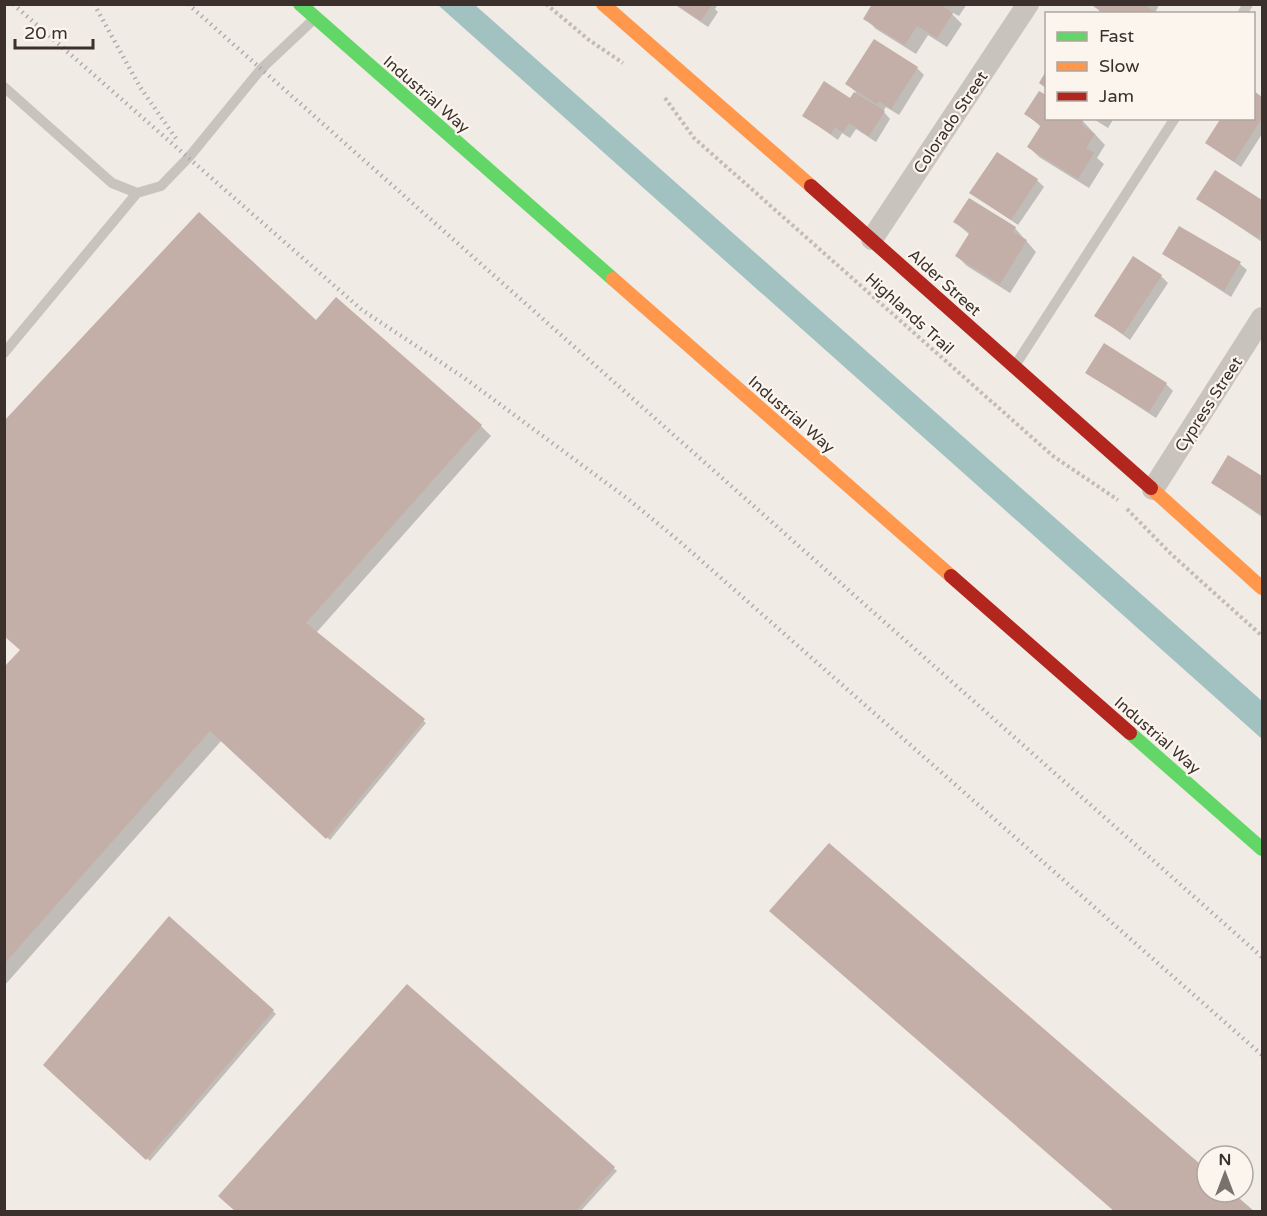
<svg xmlns="http://www.w3.org/2000/svg" width="1267" height="1216" font-family="'Varela Round',sans-serif">
<style>
.water{fill:#a1c2c1}
.shadow{fill:#0003}
.building{fill:#c3afa7}
.lines{fill:none;stroke-linecap:round;stroke-linejoin:round}
.path{stroke:#c2bbb6;stroke-width:4;stroke-dasharray:3 3;stroke-linecap:butt}
.lane{stroke:#c9c3be;stroke-width:10}
.street{stroke:#c9c3be;stroke-width:22}
.fast{stroke:#63d668;stroke-width:14}
.slow{stroke:#ff974d;stroke-width:14}
.jam{stroke:#b3261e;stroke-width:14}
.rail{stroke:#b1aca8;stroke-width:4.5;stroke-dasharray:1.5 4.5;stroke-linecap:butt}
.labels{text-anchor:middle;stroke-width:4.5;stroke-linejoin:round;paint-order:stroke}
.street-label{font-size:16px;fill:#3b302b;stroke:#fbf5ee}
</style>
<rect width="100%" height="100%" fill="#f0ebe5"/>
<!-- water -->
<path class="water" d="M 438,5 L 475,5 L 1262,701 L 1262,739 Z"/>
<!-- shadow -->
<path class="shadow" d="M 674,4 L 718,4 L 715,9 L 718,12 L 708,27 Z
M 874,4 L 967,4 L 959,16 L 949,11 L 962,24 L 947,47 L 928,35 L 916,54 L 876,29 L 865,18 Z
M 1159,4 L 1155,14 L 1102,14 L 1094,5 Z
M 917,68 L 924,75 L 899,115 L 886,107 L 883,111 L 890,119 L 876,142 L 856,129 L 850,138 L 842,133 L 838,140 L 804,116 L 851,100 L 856,92 L 847,84 Z
M 1039,93 L 1046,97 L 1046,118 L 1080,118 L 1105,145 L 1097,158 L 1104,164 L 1089,188 L 1039,157 L 1029,147 L 1041,127 L 1026,114 Z
M 1254,93 L 1262,98 L 1262,134 L 1241,167 L 1207,143 L 1254,118 Z
M 1092,118 L 1114,118 L 1108,128 Z
M 1215,172 L 1262,202 L 1262,242 L 1198,199 Z
M 1037,180 L 1044,187 L 1018,225 L 971,193 Z
M 969,200 L 1015,228 L 1036,252 L 1010,293 L 967,266 L 957,256 L 970,235 L 955,222 Z
M 1164,254 L 1240,264 L 1247,270 L 1231,297 Z
M 1161,276 L 1168,283 L 1130,340 L 1096,315 Z
M 316,322 L 481,426 L 491,436 L 316,633 L 426,723 L 330,840 L 222,740 L 4,986 L 4,671 Z
M 1087,373 L 1166,384 L 1173,391 L 1156,418 Z
M 1229,457 L 1262,478 L 1262,517 L 1213,483 Z
M 169,918 L 276,1014 L 150,1161 L 45,1065 Z
M 407,986 L 617,1171 L 580,1212 L 238,1212 Z"/>
<!-- building -->
<path class="building" d="M 675,4 L 712,4 L 701,21 Z
M 872,4 L 940,4 L 953,13 L 937,38 L 917,26 L 905,45 L 863,19 Z
M 1090,4 L 1143,4 L 1158,14 L 1105,14 Z
M 874,39 L 918,67 L 891,109 L 879,101 L 877,104 L 845,84 Z
M 1046,71 L 1046,88 L 1039,83 Z
M 824,81 L 850,98 L 854,92 L 885,111 L 869,136 L 849,123 L 843,132 L 835,127 L 831,134 L 802,116 Z
M 1039,91 L 1046,95 L 1046,118 L 1083,118 L 1082,125 L 1095,134 L 1086,148 L 1094,153 L 1078,179 L 1027,147 L 1041,125 L 1024,114 Z
M 1254,91 L 1262,97 L 1262,118 L 1234,162 L 1205,143 L 1221,118 L 1254,118 Z
M 997,152 L 1038,179 L 1011,220 L 969,193 Z
M 1215,170 L 1262,200 L 1262,231 L 1258,238 L 1196,199 Z
M 969,198 L 1016,227 L 1013,232 L 1027,240 L 1000,284 L 955,256 L 970,232 L 953,222 Z
M 199,212 L 316,320 L 336,297 L 482,425 L 306,623 L 425,719 L 326,839 L 210,731 L 4,964 L 4,667 L 20,650 L 4,636 L 4,421 Z
M 1179,226 L 1241,262 L 1224,291 L 1162,254 Z
M 1133,256 L 1162,275 L 1123,334 L 1094,316 Z
M 1104,343 L 1167,383 L 1149,412 L 1085,373 Z
M 1228,455 L 1262,476 L 1262,515 L 1211,483 Z
M 829,843 L 1207,1170 L 1207,1192 L 1232,1192 L 1255,1212 L 1115,1212 L 769,911 Z
M 169,916 L 274,1010 L 146,1160 L 43,1065 Z
M 407,984 L 615,1167 L 575,1212 L 236,1212 L 218,1196 Z"/>
<g class="lines">
<!-- path -->
<path class="path" d="M 546,4 L 589,40 L 623,63
M 665,98 L 694,138 L 1053,456 L 1118,500
M 1127,509 L 1171,554 L 1262,636"/>
<!-- lane -->
<path class="lane" d="M 1242,14 L 1248,4
M 4,87 L 112,183 L 137,193 L 161,186 L 189,157 L 261,69 L 313,20
M 4,353 L 137,193
M 1016,364 L 1175,118"/>
<!-- street -->
<path class="street" d="M 872,239 L 1028,4
M 1153,489 L 1262,318"/>
<!-- fast -->
<path class="fast" d="M 300,4 L 613,279
M 1130,733 L 1262,849"/>
<!-- slow -->
<path class="slow" d="M 603,4 L 811,186
M 613,279 L 951,576
M 1151,488 L 1262,588"/>
<!-- jam -->
<path class="jam" d="M 811,186 L 1151,488
M 951,576 L 1130,733"/>
<!-- rail -->
<path class="rail" d="M 13,4 L 362,310 L 463,377 L 628,499 L 679,541 L 1262,1055
M 94,4 L 140,87 L 177,140
M 188,4 L 1262,957"/>
</g>
<g class="labels">
<!-- street labels -->
<g class="street-label">
<text transform="translate(427 94) rotate(41)" y="6">Industrial Way</text>
<text transform="translate(950 122) rotate(-56)" y="6">Colorado Street</text>
<text transform="translate(945 282) rotate(42)" y="6">Alder Street</text>
<text transform="translate(910 313) rotate(42)" y="6">Highlands Trail</text>
<text transform="translate(1208 404) rotate(-57)" y="6">Cypress Street</text>
<text transform="translate(792 414) rotate(41)" y="6">Industrial Way</text>
<text transform="translate(1158 735) rotate(41)" y="6">Industrial Way</text>
</g>
</g>
<!-- border -->
<rect width="1267" height="1216" fill="none" stroke="#3b302b" stroke-width="12"/>
<!-- legend -->
<rect x="1045" y="12" width="210" height="108" fill="#fbf5ee" stroke="#aea6a0" stroke-width="1.5"/>
<rect x="1057" y="32" width="30" height="9" fill="#63d668" stroke="#aea6a0" stroke-width="1.5"/>
<text x="1099" y="42" font-size="18" fill="#3b302b">Fast</text>
<rect x="1057" y="62" width="30" height="9" fill="#ff974d" stroke="#aea6a0" stroke-width="1.5"/>
<text x="1099" y="72" font-size="18" fill="#3b302b">Slow</text>
<rect x="1057" y="92" width="30" height="9" fill="#b3261e" stroke="#aea6a0" stroke-width="1.5"/>
<text x="1099" y="102" font-size="18" fill="#3b302b">Jam</text>
<!-- north arrow -->
<g transform="translate(1225 1174)"><circle r="28" fill="#fbf5ee" stroke="#aea6a0" stroke-width="1.5"/>
<path d="M0-4.5L10 22L0 15L-10 22Z" fill="#7a716c"/>
<text y="-9" font-size="16" font-weight="bold" text-anchor="middle" fill="#3b302b">N</text>
</g>
<!-- scale -->
<path d="M15 39v9h78v-9" fill="none" stroke="#3b302b" stroke-width="3"/>
<text x="24" y="39" font-size="18" fill="#3b302b" stroke="#fbf5ee" stroke-width="4.5" paint-order="stroke">20 m</text>
</svg>
